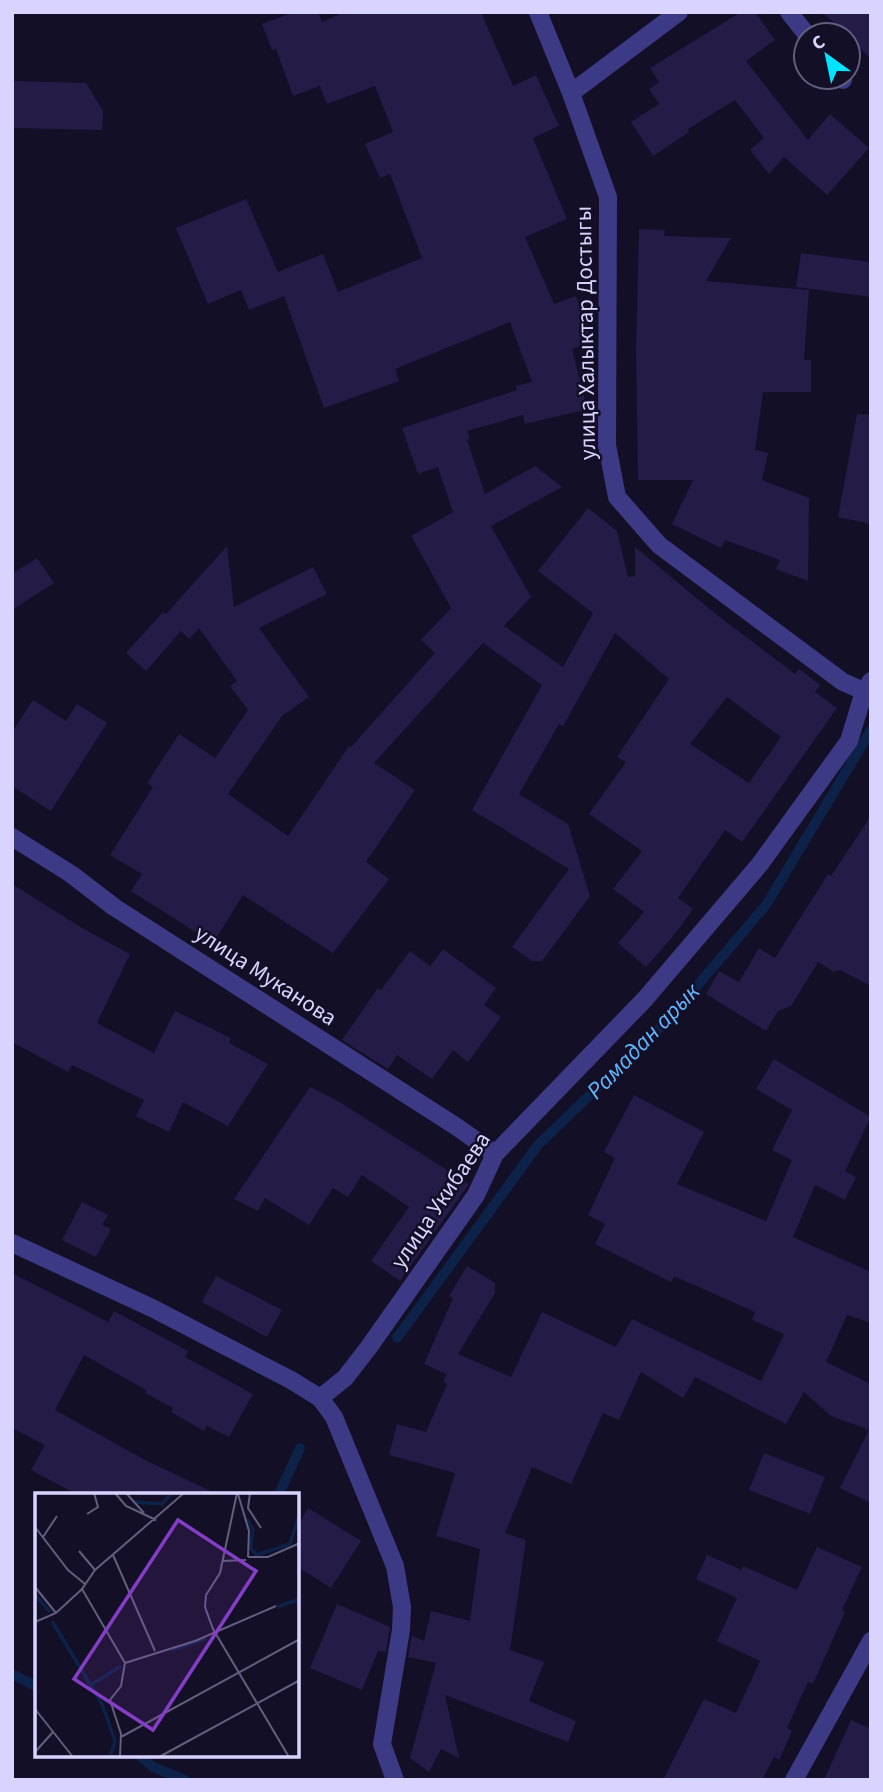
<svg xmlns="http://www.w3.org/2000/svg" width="883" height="1792" font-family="'Source Sans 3',sans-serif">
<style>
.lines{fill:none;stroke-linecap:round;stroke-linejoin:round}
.stream{stroke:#0c2248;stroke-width:10}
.building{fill:#241b47;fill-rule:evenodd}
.minor{stroke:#3d3a85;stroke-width:18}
.labels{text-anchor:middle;stroke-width:5;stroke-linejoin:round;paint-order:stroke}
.street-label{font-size:23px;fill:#d9d4ff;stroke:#130f26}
.water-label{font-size:24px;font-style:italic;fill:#62b6ff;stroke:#130f26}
.inset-river{fill:none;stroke:#0c2248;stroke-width:3.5}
.inset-road{fill:none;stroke:#625e7d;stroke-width:2}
.view{fill:#843dc5;fill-opacity:0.15;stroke:#843dc5;stroke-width:3.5}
.inset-edge{fill:none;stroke:#d9d4ff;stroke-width:3.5}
</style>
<rect width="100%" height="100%" fill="#130f26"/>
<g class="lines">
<!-- stream -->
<path class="stream" d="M 397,1338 L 538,1145 L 668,1020 L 766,905 L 871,730
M 279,1494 L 300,1448
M 12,1674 L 37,1687
M 139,1755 L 153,1767 L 185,1780"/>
</g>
<!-- building -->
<path class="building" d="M 294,12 L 318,12 L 322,22 L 345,12 L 481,12 L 513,86 L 536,75 L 559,126 L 533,138 L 567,219 L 525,237 L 554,304 L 576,296 L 592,342 L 572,349 L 587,409 L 525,424 L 523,415 L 467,431 L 470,439 L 467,440 L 485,494 L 535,466 L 562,487 L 491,526 L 531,597 L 504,626 L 563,667 L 593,613 L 538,571 L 588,508 L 617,531 L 628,577 L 635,576 L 635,547 L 717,615 L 795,674 L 799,669 L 820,685 L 815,692 L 837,708 L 742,842 L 725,830 L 678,898 L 693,909 L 675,934 L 646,967 L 618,943 L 644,912 L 613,889 L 642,851 L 589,814 L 626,762 L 617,757 L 669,679 L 615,633 L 563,726 L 559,724 L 519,794 L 568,824 L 590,896 L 542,961 L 532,961 L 512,947 L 569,869 L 472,810 L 542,685 L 483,643 L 374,763 L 415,790 L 366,862 L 389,879 L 333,953 L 243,895 L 213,943 L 131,891 L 142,874 L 110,855 L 153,787 L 147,783 L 179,734 L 215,758 L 248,710 L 230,686 L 237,681 L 199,628 L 189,639 L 181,631 L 146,671 L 126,653 L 163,612 L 166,614 L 227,546 L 234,607 L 313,567 L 327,594 L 259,628 L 309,697 L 282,716 L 228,794 L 288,836 L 349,746 L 351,747 L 435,653 L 421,640 L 451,608 L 411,536 L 453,512 L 438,467 L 418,474 L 402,428 L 517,390 L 516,386 L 532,382 L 510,322 L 395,369 L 399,381 L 324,408 L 284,296 L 249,310 L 241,290 L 208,304 L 176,228 L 246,199 L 278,272 L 323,254 L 338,292 L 422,258 L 390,174 L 380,178 L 365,144 L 393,132 L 375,86 L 327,104 L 320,86 L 293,96 L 276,49 L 272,50 L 262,24 ZM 727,697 L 781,737 L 749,783 L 690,744 Z
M 741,12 L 755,12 L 775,40 L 746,61 L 808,140 L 830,114 L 869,148 L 827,195 L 784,157 L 769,174 L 750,150 L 764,138 L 735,100 L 688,129 L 689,132 L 653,156 L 631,122 L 659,104 L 649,89 L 659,82 L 650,68 Z
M 822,12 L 871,12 L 871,59 L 848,35 Z
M 12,81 L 86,83 L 103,111 L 102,130 L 12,128 Z
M 639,229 L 665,230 L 664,236 L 731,238 L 706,281 L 809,290 L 804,360 L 811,360 L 811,392 L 763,392 L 755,450 L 768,453 L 762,480 L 809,498 L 808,581 L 776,569 L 780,560 L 725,540 L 721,548 L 672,524 L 693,480 L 638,480 L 636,350 Z
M 801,253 L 871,262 L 871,297 L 796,287 Z
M 857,414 L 871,415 L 871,524 L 838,517 Z
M 37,558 L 54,583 L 12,610 L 12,574 Z
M 33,700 L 66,721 L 77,704 L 107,723 L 51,811 L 12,786 L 12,732 Z
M 871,816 L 871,986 L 840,970 L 834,972 L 818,962 L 791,1006 L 778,1011 L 766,1031 L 706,994 L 719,971 L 739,982 L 759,948 L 775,958 L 828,874 L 831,876 Z
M 12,884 L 82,928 L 130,954 L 97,1023 L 154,1053 L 175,1011 L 231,1038 L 229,1043 L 268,1064 L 228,1126 L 183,1102 L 169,1132 L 136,1116 L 144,1100 L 72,1065 L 68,1072 L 12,1042 Z
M 443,949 L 496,988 L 484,1005 L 501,1017 L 468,1062 L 453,1050 L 432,1079 L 397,1055 L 388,1069 L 342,1040 L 378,988 L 381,990 L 410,951 L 430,966 Z
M 774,1059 L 871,1117 L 845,1171 L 856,1177 L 845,1200 L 815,1185 L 793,1237 L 871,1272 L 871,1323 L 847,1315 L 826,1362 L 871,1384 L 871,1503 L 840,1488 L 869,1430 L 831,1416 L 804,1392 L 786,1424 L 695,1377 L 683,1398 L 641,1372 L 619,1420 L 603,1413 L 571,1484 L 532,1467 L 505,1533 L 526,1540 L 510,1650 L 544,1662 L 529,1701 L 576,1721 L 568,1742 L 445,1695 L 459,1758 L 441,1749 L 429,1772 L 410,1758 L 436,1663 L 408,1657 L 412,1636 L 424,1641 L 431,1611 L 470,1621 L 480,1549 L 436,1536 L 455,1473 L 389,1455 L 397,1424 L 426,1432 L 447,1384 L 443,1382 L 449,1368 L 446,1374 L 424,1364 L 453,1298 L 449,1296 L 467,1266 L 495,1283 L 495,1293 L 458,1354 L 511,1377 L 542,1312 L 616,1347 L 632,1319 L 761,1381 L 784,1334 L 752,1320 L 755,1312 L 674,1276 L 671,1282 L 595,1244 L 605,1224 L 588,1215 L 615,1158 L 604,1152 L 634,1095 L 704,1132 L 677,1184 L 766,1221 L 792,1160 L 772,1150 L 792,1110 L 756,1089 Z
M 310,1087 L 338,1101 L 469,1184 L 400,1281 L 371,1261 L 409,1207 L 362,1175 L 348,1197 L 333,1188 L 309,1225 L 265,1198 L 258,1211 L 234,1199 Z
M 82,1202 L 108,1215 L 102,1225 L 111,1229 L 96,1257 L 62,1240 Z
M 12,1273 L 108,1322 L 114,1311 L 188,1351 L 185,1357 L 253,1394 L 229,1437 L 207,1426 L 204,1431 L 171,1412 L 173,1408 L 145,1393 L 146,1390 L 84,1355 L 55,1410 L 145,1460 L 217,1494 L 76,1494 L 31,1470 L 45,1445 L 12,1428 Z
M 216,1276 L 282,1310 L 267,1337 L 202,1302 Z
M 764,1453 L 825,1477 L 810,1514 L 749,1490 Z
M 308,1508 L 361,1541 L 331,1588 L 298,1567 L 298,1526 Z
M 817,1547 L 862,1567 L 842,1610 L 845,1612 L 813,1684 L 808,1682 L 787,1728 L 792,1731 L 779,1760 L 774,1757 L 762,1780 L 663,1780 L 704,1699 L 736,1713 L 760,1661 L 717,1641 L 737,1598 L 696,1579 L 707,1555 L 742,1570 L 743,1566 L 797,1590 Z
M 337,1604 L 390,1627 L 386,1652 L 378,1651 L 362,1690 L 310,1668 Z
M 851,1720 L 871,1729 L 871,1780 L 824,1780 Z"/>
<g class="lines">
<!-- minor -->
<path class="minor" d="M 538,12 L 571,93 L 608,197 L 607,445 L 617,497 L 659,545 L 843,682 L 871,694
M 789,12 L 807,35
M 840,77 L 843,80
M 571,93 L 679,12
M 12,837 L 71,874 L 114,907 L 457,1127 L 495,1154
M 12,1243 L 152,1308 L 291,1380 L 320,1398 L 334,1417 L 395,1566 L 402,1607 L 401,1630 L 382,1744 L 395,1780
M 320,1398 L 345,1378 L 369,1347 L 476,1195 L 495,1154 L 645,999 L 760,864 L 849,741 L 864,692 L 871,681
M 794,1780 L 871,1641"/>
</g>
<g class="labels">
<!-- street labels -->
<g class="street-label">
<text transform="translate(585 333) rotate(-91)" y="8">улица Халыктар Достыгы</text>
<text transform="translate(266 975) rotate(33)" y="8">улица Муканова</text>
<text transform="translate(440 1200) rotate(-56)" y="8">улица Укибаева</text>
</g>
<!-- water labels -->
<g class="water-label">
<text transform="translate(643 1041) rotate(-46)" y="8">Рамадан арык</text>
</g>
</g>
<!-- overview -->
<g transform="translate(35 1493)">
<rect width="264" height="264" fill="#130f26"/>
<path class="inset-river" d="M 99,9 L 127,11 L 137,0M 212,26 L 218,37 L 215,55 L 222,62 L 255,51 L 265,20M 0,102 L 15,119M 242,114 L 265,106M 17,128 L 67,211 L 80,248 L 75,264M 137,157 L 171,145M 54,193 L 86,173"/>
<path class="inset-road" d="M 80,0 L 91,13 L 121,27M 91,0 L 109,20M 202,0 L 185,80 L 171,102 L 170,114 L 178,136 L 254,264M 215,0 L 213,15 L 226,35M 203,1 L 214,38 L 213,64M 52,21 L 63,14 L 59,0M 0,34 L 33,77 L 50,91M 8,44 L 22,23M 44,58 L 60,77M 78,62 L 120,158M 213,64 L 233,64 L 265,50M 188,68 L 211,67M 0,94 L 21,120M 47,96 L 90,170M 0,129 L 21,120 L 47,96 L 60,77 L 149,0M 90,170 L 160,148 L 241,113M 0,216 L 38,264M 86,244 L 265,146M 0,259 L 18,239M 85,264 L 86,241 L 75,207 L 86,193 L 90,170M 124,264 L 265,187"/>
<path class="view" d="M 143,27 L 221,78 L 118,237 L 39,186 Z"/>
<rect width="264" height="264" class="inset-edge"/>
</g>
<!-- border -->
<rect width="883" height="1792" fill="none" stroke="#d9d4ff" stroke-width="28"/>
<!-- north arrow -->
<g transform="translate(827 56) rotate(327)"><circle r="33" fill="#130f26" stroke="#625e7d" stroke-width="2"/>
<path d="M0-5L12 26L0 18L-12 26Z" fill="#00e5ff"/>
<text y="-10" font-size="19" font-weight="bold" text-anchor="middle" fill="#d9d4ff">С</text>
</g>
</svg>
